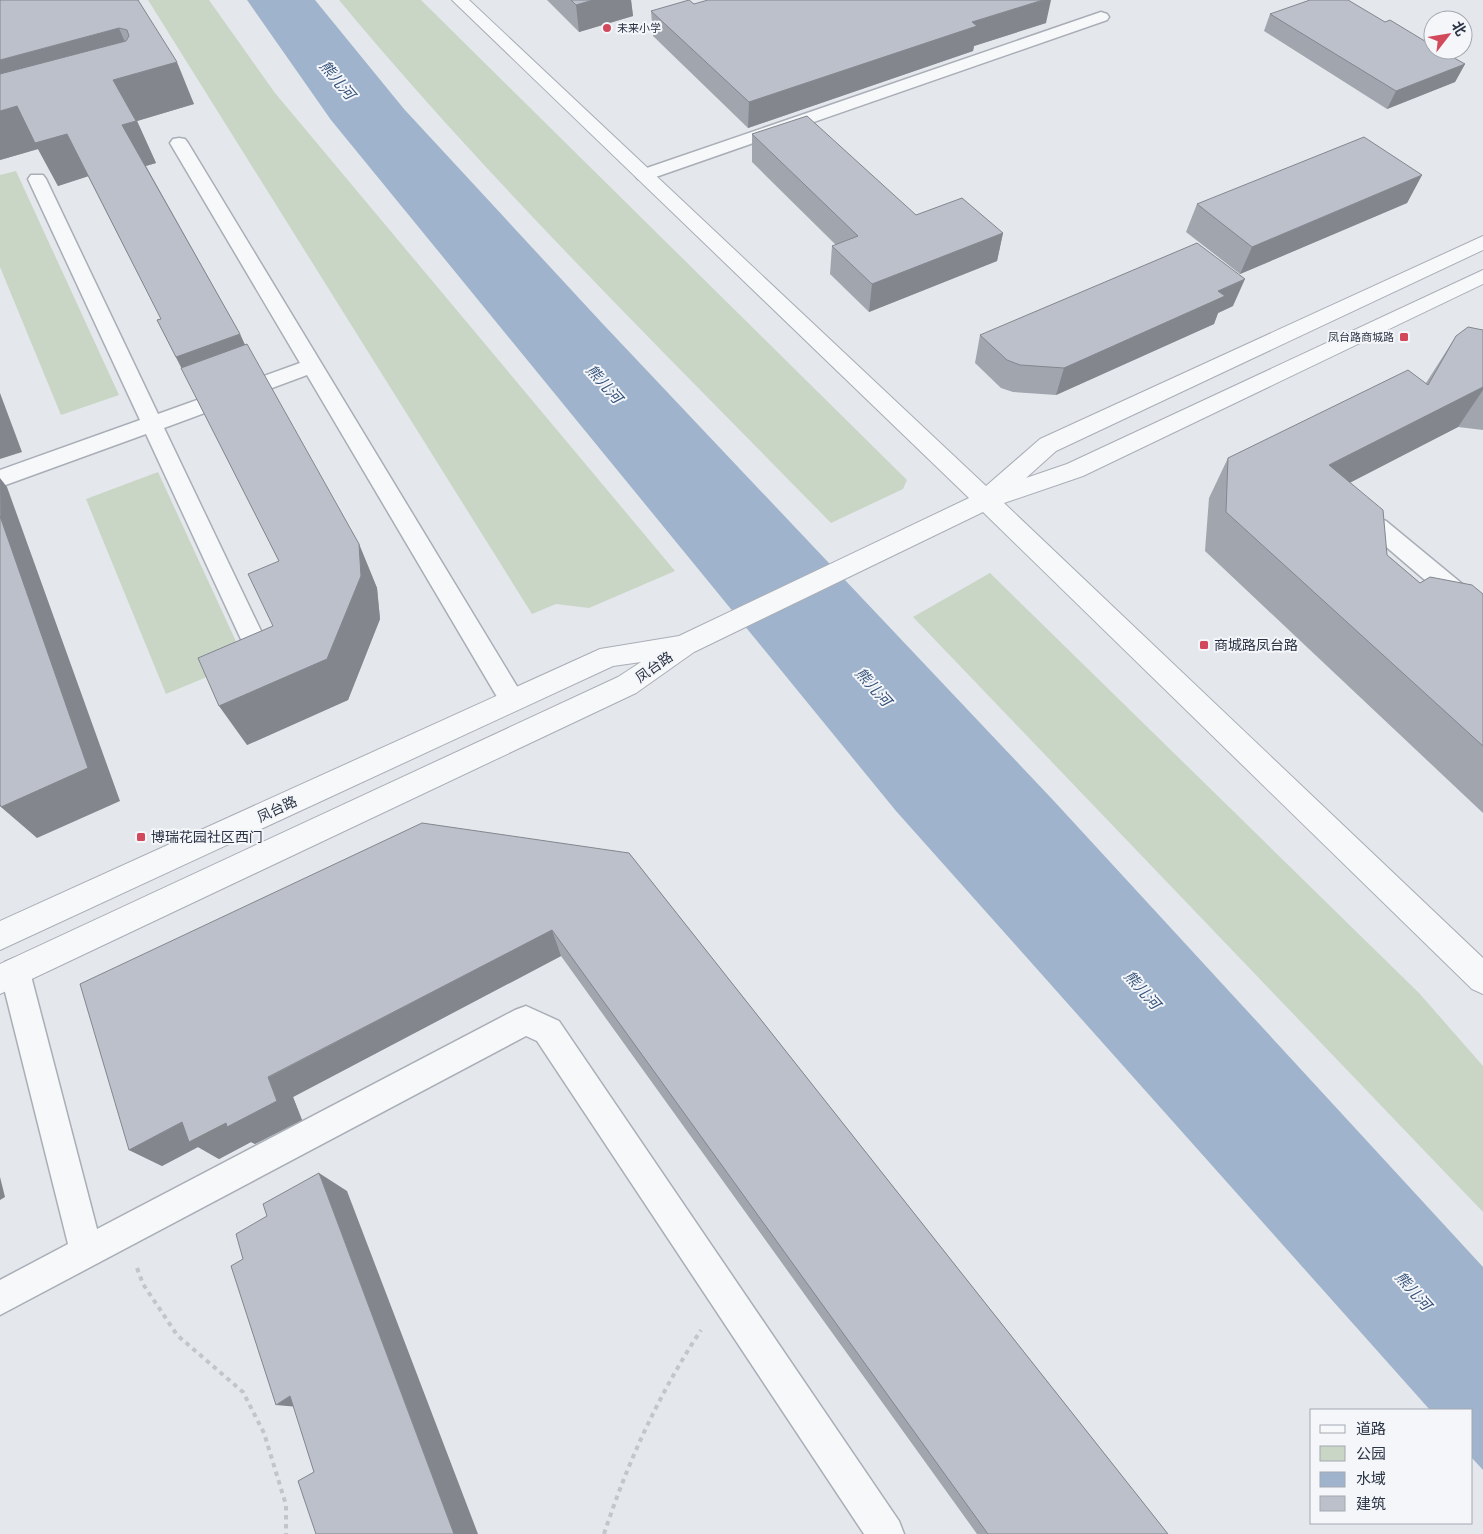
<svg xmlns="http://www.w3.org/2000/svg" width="1483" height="1534" font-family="'Asap Condensed','Noto Sans SC',sans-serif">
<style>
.green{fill:#c9d6c5}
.water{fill:#9fb4cc}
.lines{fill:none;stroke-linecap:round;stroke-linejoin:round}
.service-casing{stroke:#a9aeb7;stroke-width:3}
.minor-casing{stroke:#a9aeb7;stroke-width:2}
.path{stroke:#c2c5cb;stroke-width:4;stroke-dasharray:4.5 4.5;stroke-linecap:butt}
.service{fill:#f7f8fa;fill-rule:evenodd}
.minor{fill:#f7f8fa;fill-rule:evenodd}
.wall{fill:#a1a5ae}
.shaded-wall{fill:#83868d}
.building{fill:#bbc0ca;stroke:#83868d}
.poi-dot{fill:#d1495b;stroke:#f4f6f9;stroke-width:2}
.labels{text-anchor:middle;stroke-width:4;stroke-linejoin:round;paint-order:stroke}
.far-poi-label{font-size:11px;fill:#2b3445;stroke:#f4f6f9;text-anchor:start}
.poi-label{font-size:14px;fill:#2b3445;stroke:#f4f6f9;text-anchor:start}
.street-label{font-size:14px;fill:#2b3445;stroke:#f4f6f9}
.water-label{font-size:15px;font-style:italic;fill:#34527a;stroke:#f4f6f9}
</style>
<rect width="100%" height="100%" fill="#e4e7ec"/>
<!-- green -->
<path class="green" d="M 148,0 L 209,0 L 275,93 L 675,571 L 589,608 L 556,604 L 532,614 Z
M 339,0 L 421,0 L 907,480 L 903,489 L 831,523 C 664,352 492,184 339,0 Z
M 16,171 L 119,395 L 61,415 L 0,267 L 0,175 Z
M 158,472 L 245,661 L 166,694 L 86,499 Z
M 990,573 L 1419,993 L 1483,1066 L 1483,1212 L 913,617 Z"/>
<!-- water -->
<path class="water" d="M 247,0 L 315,0 L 404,109 L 601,322 L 1053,800 L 1483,1267 L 1483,1470 L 1472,1458 L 1472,1410 L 1430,1410 L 896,811 L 331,120 Z"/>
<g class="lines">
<!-- service casing -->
<g class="service-casing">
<path id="service" d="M 1101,12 L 1107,14 L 1109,17 L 1107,20 L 650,179 L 638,179 L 635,175 L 638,171 Z
M 179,138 L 185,139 L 188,143 L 521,693 L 525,700 L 521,707 L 512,710 L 503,707 L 307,375 L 164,428 L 273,656 L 270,663 L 261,666 L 252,663 L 146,434 L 0,487 L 0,470 L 140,420 L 28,179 L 31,175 L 43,175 L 46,179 L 158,414 L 300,363 L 170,143 L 173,139 Z
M 1378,518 L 1386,521 L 1483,601 L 1483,625 L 1474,622 L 1370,533 L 1367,527 L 1370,521 Z
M 15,958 L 25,962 L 30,972 L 97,1229 L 515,1010 L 526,1006 L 559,1021 L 899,1521 L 904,1534 L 864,1534 L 537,1041 L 526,1036 L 0,1315 L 0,1280 L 68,1244 L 0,972 L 5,962 Z"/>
</g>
<!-- minor casing -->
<g class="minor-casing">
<path id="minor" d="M 452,0 L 469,0 L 986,486 L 1040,439 L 1483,236 L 1483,250 L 1056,451 L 1026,478 L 1067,464 L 1483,270 L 1483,284 L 1083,476 L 1004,503 L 1483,958 L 1483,994 L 1472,989 L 983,512 L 694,652 L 636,693 L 0,994 L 0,964 L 618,677 L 641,662 L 613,666 L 0,950 L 0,921 L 600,649 L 679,636 L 969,498 Z"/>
</g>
<!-- path -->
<path class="path" d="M 137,1268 L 143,1284 L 177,1335 L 243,1392 L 264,1433 L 286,1505 L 286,1534
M 604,1534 C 628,1461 659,1394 701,1330"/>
<!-- service -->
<use href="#service" class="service"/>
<!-- minor -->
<use href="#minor" class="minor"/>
</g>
<!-- wall -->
<path class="wall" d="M 138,0 L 194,104 L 137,121 L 156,163 L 146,166 L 240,334 L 245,345 L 359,544 L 377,588 L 380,619 L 348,700 L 247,745 L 273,626 L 279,561 L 157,320 L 161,319 L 88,176 L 58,186 L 38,149 L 0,160 Z
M 547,0 L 631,0 L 633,16 L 579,32 Z
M 694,4 L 1046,23 L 974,46 L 973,51 L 748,128 L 653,36 L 651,11 Z
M 1270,14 L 1385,22 L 1465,64 L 1455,82 L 1387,109 L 1264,31 Z
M 752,134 L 916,215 L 1003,233 L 997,261 L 869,312 L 830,274 L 832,246 L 836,245 L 752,162 Z
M 1422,175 L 1407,203 L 1240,274 L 1186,232 L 1197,204 Z
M 1233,306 L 1218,313 L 1214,324 L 1056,395 L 1013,392 L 1001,388 L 975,363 L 980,335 Z
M 1483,330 L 1483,430 L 1458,427 L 1350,482 L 1387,555 L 1420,583 L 1483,594 L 1483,813 L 1205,551 L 1209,498 L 1228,458 L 1426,383 L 1456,336 Z
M 629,853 L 1168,1534 L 977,1534 L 561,956 L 293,1097 L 302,1120 L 255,1144 L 251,1142 L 219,1159 L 198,1147 L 162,1166 L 129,1150 Z"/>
<!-- shaded-wall -->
<path class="shaded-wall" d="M 593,0 L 631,0 L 633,16 L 579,32 L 576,5 Z
M 1043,0 L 1051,0 L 1046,23 L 974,46 L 973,51 L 748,128 L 749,102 L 972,22 Z
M 119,28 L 137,70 L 0,109 L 0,60 Z
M 177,62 L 194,104 L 137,121 L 156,163 L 142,167 L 122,125 L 113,80 Z
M 1465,64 L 1455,82 L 1387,109 L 1396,91 Z
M 17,106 L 67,134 L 89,176 L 58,186 L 38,149 L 0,160 L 0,111 Z
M 1422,175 L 1407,203 L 1240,274 L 1252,247 Z
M 1003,233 L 997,261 L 869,312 L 872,284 Z
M 1245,279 L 1233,306 L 1218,313 L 1214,324 L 1056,395 L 1064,368 L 1218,291 Z
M 240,334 L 259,376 L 197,398 L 176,357 Z
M 1483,387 L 1483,390 L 1458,427 L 1305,506 L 1329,465 Z
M 0,393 L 22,452 L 0,459 Z
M 0,478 L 7,487 L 120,801 L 37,838 L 1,807 Z
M 359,544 L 377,588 L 380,619 L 348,700 L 247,745 L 219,706 Z
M 552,930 L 561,956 L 293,1097 L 302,1120 L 255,1144 L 251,1142 L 219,1159 L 198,1147 L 162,1166 L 129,1150 Z
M 319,1173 L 347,1191 L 478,1534 L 454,1534 Z
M 0,1177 L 5,1197 L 0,1200 Z
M 290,1396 L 310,1408 L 276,1405 Z"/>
<!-- building -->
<path class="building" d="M 0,0 L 138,0 L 177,62 L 113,80 L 136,121 L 122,125 L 240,334 L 176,357 L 157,320 L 161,319 L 67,134 L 35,143 L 17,106 L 0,111 L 0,74 L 126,41 L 129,36 L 127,30 L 119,28 L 0,60 Z
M 571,0 L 593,0 L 576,5 Z
M 689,0 L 694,4 L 708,0 L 1043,0 L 972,22 L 977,26 L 749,102 L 651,11 Z
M 1310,0 L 1348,0 L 1385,22 L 1390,20 L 1433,46 L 1433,50 L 1440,50 L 1465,64 L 1396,91 L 1270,14 Z
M 807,116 L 916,215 L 962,198 L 1003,233 L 872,284 L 832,246 L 858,236 L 752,134 Z
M 1364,137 L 1422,175 L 1252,247 L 1197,204 Z
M 1197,243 L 1245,279 L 1218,291 L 1225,296 L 1064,368 L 1020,365 L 1007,360 L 980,335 Z
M 1468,327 L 1483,330 L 1483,387 L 1329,465 L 1383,510 L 1387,555 L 1420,583 L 1430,577 L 1472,585 L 1483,594 L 1483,746 L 1226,512 L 1228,458 L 1408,370 L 1428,385 L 1456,336 Z
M 247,344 L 359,544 L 361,576 L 327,659 L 219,706 L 198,658 L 273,626 L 248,574 L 279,561 L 181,368 Z
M 0,516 L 88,768 L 1,807 L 0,804 Z
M 422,823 L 629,853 L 1168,1534 L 988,1534 L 552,930 L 268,1077 L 277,1101 L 227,1127 L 226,1123 L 189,1142 L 182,1122 L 129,1150 L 80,984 Z
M 319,1173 L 454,1534 L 316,1534 L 298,1481 L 314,1472 L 290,1396 L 276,1405 L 231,1266 L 243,1259 L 236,1234 L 267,1216 L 263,1204 Z"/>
<!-- markers -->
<g class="poi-dot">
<circle cx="607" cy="28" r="5"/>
<rect x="1399" y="332" width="10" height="10" rx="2.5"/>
<rect x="1199" y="640" width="10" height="10" rx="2.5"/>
<rect x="136" y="832" width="10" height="10" rx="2.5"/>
</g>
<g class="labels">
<!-- far-poi labels -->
<g class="far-poi-label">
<text x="617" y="32">未来小学</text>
<text x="1394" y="341" text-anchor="end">凤台路商城路</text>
</g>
<!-- poi labels -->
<g class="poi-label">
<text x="1214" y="650">商城路凤台路</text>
<text x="151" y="842">博瑞花园社区西门</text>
</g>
<!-- street labels -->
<g class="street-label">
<text transform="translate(654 667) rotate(-35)" y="5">凤台路</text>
<text transform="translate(277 809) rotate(-25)" y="5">凤台路</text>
</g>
<!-- water labels -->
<g class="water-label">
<text transform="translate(337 80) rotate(50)" y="5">熊儿河</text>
<text transform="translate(604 384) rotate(48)" y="5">熊儿河</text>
<text transform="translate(873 687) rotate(48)" y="5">熊儿河</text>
<text transform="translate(1142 990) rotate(48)" y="5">熊儿河</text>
<text transform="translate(1413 1291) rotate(48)" y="5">熊儿河</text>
</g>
</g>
<!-- legend -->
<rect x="1310" y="1409" width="162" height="115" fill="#f4f6f9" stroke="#a4a8b1"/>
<rect x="1320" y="1425" width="25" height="8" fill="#f7f8fa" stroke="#a4a8b1"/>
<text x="1356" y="1434" font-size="15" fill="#2b3445">道路</text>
<rect x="1320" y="1446" width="25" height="15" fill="#c9d6c5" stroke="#a4a8b1"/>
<text x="1356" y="1459" font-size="15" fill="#2b3445">公园</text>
<rect x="1320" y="1472" width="25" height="15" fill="#9fb4cc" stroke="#a4a8b1"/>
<text x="1356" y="1484" font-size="15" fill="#2b3445">水域</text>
<rect x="1320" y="1496" width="25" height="15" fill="#bbc0ca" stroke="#a4a8b1"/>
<text x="1356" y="1509" font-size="15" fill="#2b3445">建筑</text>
<!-- north arrow -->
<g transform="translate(1448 35) rotate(59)"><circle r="24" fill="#f4f6f9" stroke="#a4a8b1"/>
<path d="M0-4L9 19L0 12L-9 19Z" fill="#d1495b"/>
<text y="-8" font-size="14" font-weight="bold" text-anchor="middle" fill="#2b3445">北</text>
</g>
</svg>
